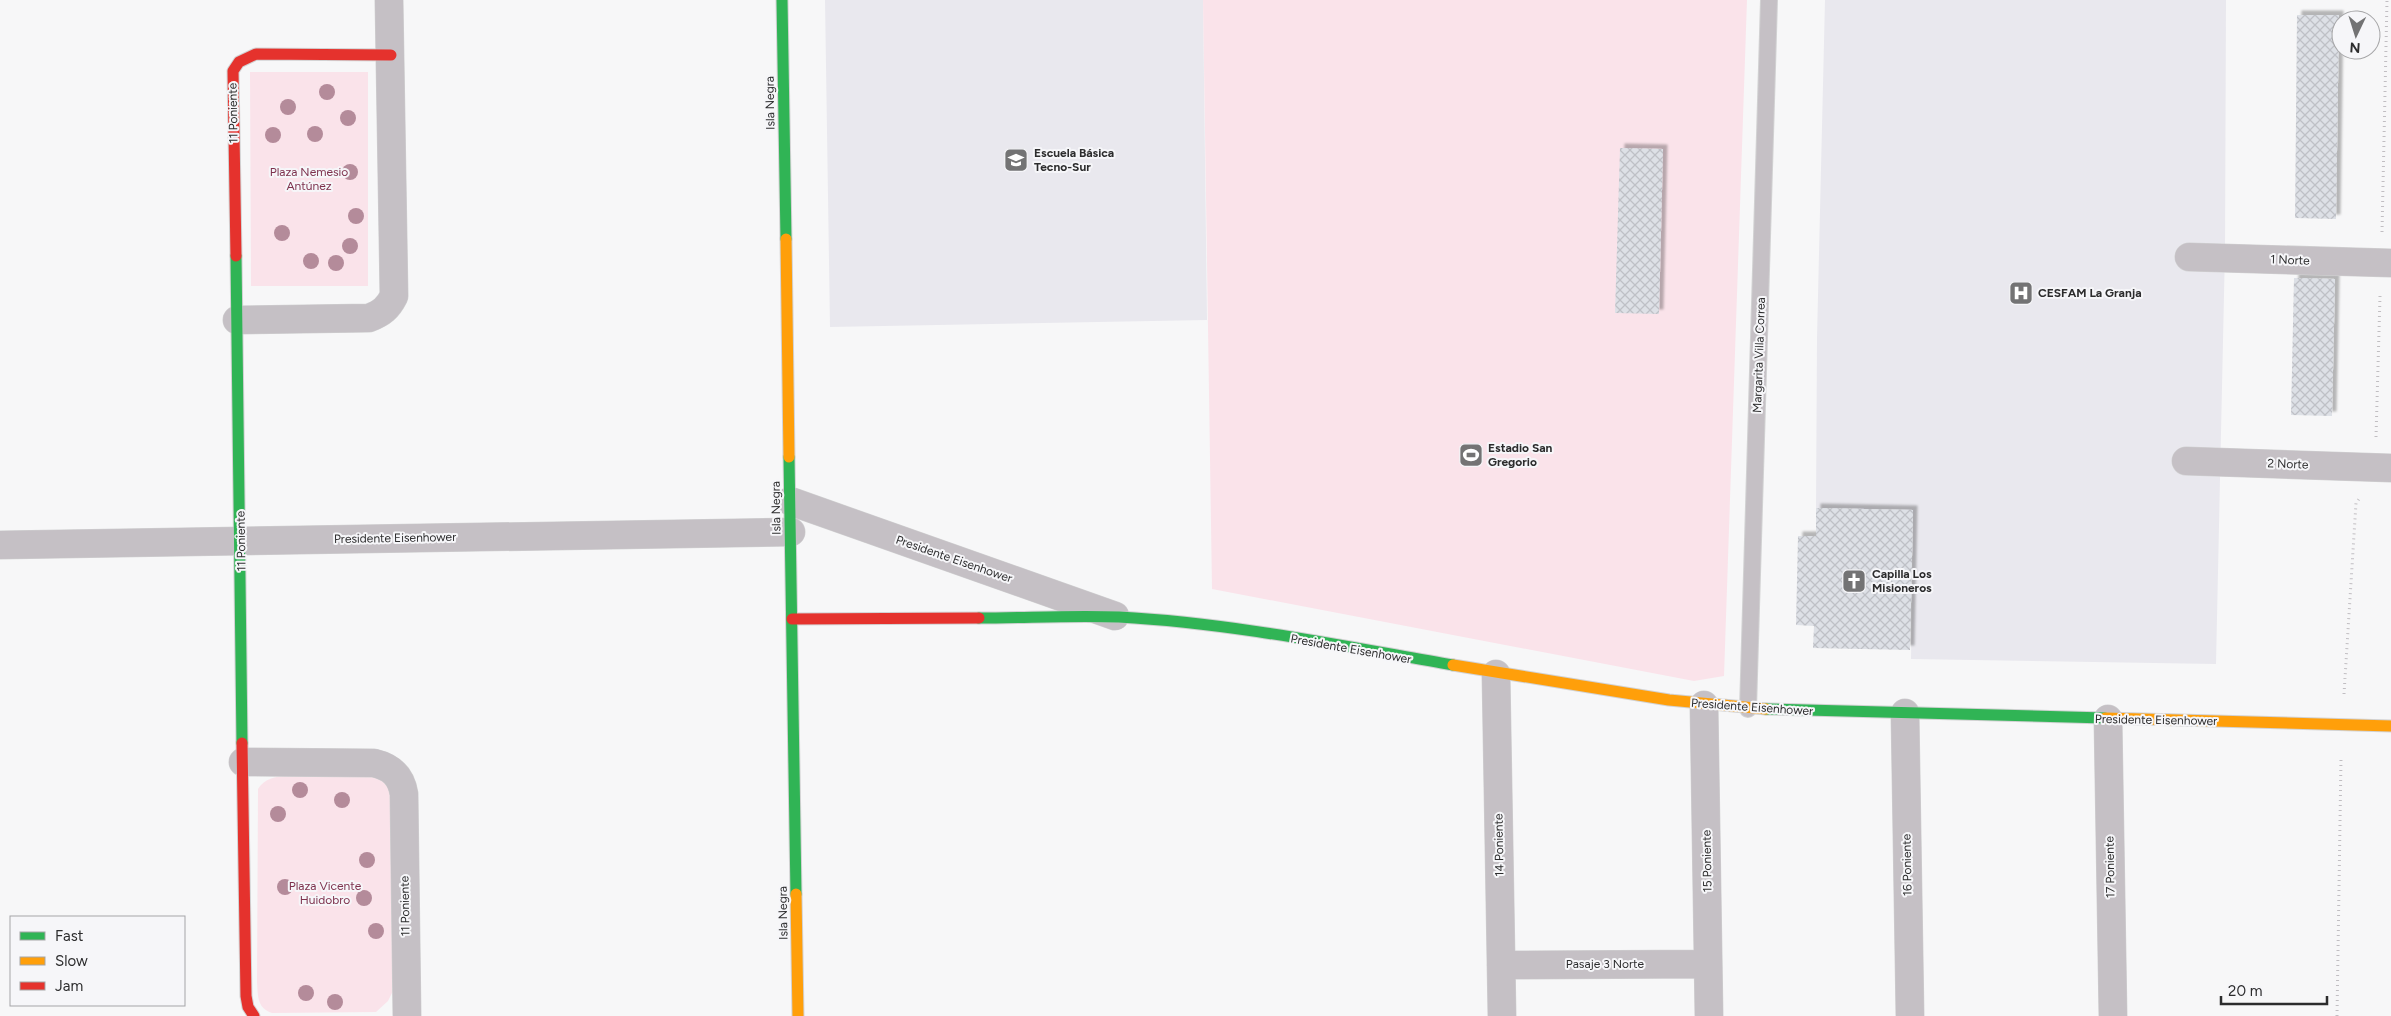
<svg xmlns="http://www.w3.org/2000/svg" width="2391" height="1016" font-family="Figtree,sans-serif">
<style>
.built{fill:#e9e8ee}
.green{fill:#fae3ea}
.building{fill:url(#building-cross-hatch);filter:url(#shadow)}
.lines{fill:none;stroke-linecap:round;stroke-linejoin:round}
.lane-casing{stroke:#d2d2d3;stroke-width:18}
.street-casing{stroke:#d2d2d3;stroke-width:29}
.fast-casing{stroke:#d2d2d3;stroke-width:13}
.slow-casing{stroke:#d2d2d3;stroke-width:13}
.jam-casing{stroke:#d2d2d3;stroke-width:13}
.path{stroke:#c1bec2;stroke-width:3;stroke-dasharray:1 4;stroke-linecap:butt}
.lane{stroke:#c5c0c5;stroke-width:16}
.street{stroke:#c5c0c5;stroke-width:28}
.fast{stroke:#30b455;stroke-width:11}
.slow{stroke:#ff9f0a;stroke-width:11}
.jam{stroke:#e5322d;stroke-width:11}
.tree{fill:#b48b9a}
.labels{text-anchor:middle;stroke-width:4;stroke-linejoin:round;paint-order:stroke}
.street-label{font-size:12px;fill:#2c2c2d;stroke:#f6f6f9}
.poi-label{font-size:12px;font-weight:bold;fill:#2c2c2d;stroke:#f6f6f9;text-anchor:start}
.park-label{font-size:12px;fill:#7e324e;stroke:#f6f6f9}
</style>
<defs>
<pattern id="building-cross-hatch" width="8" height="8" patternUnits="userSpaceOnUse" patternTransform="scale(1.25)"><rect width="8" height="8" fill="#dde0e6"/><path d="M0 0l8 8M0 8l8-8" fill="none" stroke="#bec0c6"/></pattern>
<filter id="shadow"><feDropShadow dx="4.5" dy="-4.5" stdDeviation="1" flood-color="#0004"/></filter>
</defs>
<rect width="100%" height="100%" fill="#f7f7f8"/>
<!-- built -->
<path class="built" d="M 825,0 L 1203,0 L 1207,320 L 830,327 Z
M 1825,0 L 2226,0 L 2225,249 L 2216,664 L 1911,659 L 1913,510 L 1816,508 L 1817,338 Z"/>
<!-- green -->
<path class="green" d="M 1203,0 L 1747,0 L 1724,676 L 1694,681 L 1212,589 Z
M 250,72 L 368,72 L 368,286 L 251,286 Z
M 287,775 L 372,775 L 380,778 L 389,785 L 393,804 L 392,993 L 388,1001 L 376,1012 L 272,1013 C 257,1008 258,996 257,982 L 258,789 C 265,778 275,777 287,775 Z"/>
<!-- building -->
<path class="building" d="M 2297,15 L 2339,15 L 2336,219 L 2295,218 Z
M 1620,148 L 1663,149 L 1659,314 L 1615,313 Z
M 2294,278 L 2335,279 L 2332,416 L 2291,415 Z
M 1816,508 L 1913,510 L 1910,650 L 1813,648 L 1814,626 L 1796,625 L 1798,536 L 1816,536 Z"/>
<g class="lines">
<!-- lane casing -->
<g class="lane-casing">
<path id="lane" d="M 1748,709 L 1769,0"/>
</g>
<!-- street casing -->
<g class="street-casing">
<path id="street" d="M 2189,257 L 2391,263
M 237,320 L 369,318 C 382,313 388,308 394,296 L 389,0
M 2186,461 L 2391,468
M 790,501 L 1115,616
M 0,545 L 791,532
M 1496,674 L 1502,1016
M 1704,705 L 1709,1016
M 1905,713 L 1910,1016
M 2108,719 L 2113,1016
M 243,762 L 374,763 C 391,767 401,775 404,794 L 407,1016
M 1501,965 L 1708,964"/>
</g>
<!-- fast casing -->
<g class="fast-casing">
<path id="fast" d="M 782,0 L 786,239
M 236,256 L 242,743
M 789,457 L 796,894
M 979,618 C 1026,618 1073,615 1119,617 C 1231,623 1343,646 1453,665
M 1766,709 L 2105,718"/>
</g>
<!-- slow casing -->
<g class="slow-casing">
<path id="slow" d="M 786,239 L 789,457
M 1453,665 L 1669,700 L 1766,709
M 2105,718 L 2391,726
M 796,894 L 798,1016"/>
</g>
<!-- jam casing -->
<g class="jam-casing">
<path id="jam" d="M 236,256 L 233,71 L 239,62 L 256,54 L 391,55
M 792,619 L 979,618
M 242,743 L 246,996 L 248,1007 L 254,1016"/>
</g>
<!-- path -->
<path class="path" d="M 2382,232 L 2387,0
M 2376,437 L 2380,296
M 2344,694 L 2356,503 L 2359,499
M 2337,1016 L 2341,758"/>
<!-- lane -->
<use href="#lane" class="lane"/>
<!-- street -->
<use href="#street" class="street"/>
<!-- fast -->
<use href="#fast" class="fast"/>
<!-- slow -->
<use href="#slow" class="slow"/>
<!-- jam -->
<use href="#jam" class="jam"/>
</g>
<!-- trees -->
<g class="tree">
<circle cx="327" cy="92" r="8"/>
<circle cx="288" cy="107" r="8"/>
<circle cx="348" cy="118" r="8"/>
<circle cx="315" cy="134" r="8"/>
<circle cx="273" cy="135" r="8"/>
<circle cx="350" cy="172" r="8"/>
<circle cx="356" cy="216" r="8"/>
<circle cx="282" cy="233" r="8"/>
<circle cx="350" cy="246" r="8"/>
<circle cx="311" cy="261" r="8"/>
<circle cx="336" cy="263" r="8"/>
<circle cx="300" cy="790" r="8"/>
<circle cx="342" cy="800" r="8"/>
<circle cx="278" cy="814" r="8"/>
<circle cx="367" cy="860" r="8"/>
<circle cx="285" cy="887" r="8"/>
<circle cx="364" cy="898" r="8"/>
<circle cx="376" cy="931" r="8"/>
<circle cx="306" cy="993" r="8"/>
<circle cx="335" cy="1002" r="8"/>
</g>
<!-- icons -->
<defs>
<g id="school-square" transform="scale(1.25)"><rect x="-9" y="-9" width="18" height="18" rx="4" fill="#737374" stroke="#f6f6f9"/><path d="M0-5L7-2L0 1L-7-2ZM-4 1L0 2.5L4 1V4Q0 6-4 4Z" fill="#fff"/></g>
<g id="hospital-square" transform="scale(1.25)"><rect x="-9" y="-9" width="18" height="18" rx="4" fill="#737374" stroke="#f6f6f9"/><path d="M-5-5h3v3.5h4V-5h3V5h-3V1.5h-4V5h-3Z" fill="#fff"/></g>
<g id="stadium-square" transform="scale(1.25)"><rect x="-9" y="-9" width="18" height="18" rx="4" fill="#737374" stroke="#f6f6f9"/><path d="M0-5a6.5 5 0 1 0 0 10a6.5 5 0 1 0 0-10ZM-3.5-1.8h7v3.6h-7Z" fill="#fff"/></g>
<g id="church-square" transform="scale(1.25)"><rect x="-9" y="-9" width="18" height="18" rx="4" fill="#737374" stroke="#f6f6f9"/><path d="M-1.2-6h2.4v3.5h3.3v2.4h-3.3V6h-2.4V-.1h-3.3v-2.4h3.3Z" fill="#fff"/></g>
</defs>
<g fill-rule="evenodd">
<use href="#school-square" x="1016" y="160"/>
<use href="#hospital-square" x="2021" y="293"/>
<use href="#stadium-square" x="1471" y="455"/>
<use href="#church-square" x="1854" y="581"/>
</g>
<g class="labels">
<!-- street labels -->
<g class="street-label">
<text transform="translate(770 103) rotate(-91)" y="4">Isla Negra</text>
<text transform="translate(233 113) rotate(-91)" y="4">11 Poniente</text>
<text transform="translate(2290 260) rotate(2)" y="4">1 Norte</text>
<text transform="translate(1759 355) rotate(-88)" y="4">Margarita Villa Correa</text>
<text transform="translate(2288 464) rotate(2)" y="4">2 Norte</text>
<text transform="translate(776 508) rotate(-91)" y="4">Isla Negra</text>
<text transform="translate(395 538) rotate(-1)" y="4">Presidente Eisenhower</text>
<text transform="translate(241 541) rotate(-91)" y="4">11 Poniente</text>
<text transform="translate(954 559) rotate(19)" y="4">Presidente Eisenhower</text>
<text transform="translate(1351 649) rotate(10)" y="4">Presidente Eisenhower</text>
<text transform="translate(1752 707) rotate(4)" y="4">Presidente Eisenhower</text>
<text transform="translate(2156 720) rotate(1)" y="4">Presidente Eisenhower</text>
<text transform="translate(1499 845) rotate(-91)" y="4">14 Poniente</text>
<text transform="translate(1707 861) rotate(-91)" y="4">15 Poniente</text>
<text transform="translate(1907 865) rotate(-91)" y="4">16 Poniente</text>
<text transform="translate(2110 867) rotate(-91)" y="4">17 Poniente</text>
<text transform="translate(405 906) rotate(-91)" y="4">11 Poniente</text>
<text transform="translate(783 913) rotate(-91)" y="4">Isla Negra</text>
<text x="1605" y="968">Pasaje 3 Norte</text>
</g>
<!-- poi labels -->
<g class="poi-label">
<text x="1034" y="157">Escuela Básica<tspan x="1034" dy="14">Tecno-Sur</tspan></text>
<text x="2038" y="297">CESFAM La Granja</text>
<text x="1488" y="452">Estadio San<tspan x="1488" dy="14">Gregorio</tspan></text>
<text x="1872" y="578">Capilla Los<tspan x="1872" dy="14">Misioneros</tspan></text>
</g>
<!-- park labels -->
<g class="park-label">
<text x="309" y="176">Plaza Nemesio<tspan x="309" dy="14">Antúnez</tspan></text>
<text x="325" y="890">Plaza Vicente<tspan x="325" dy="14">Huidobro</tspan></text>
</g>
</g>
<!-- legend -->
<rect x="10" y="916" width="175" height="90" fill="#f6f6f9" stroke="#a5a5a7"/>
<rect x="20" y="932" width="25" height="8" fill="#30b455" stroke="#a5a5a7"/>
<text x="55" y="941" font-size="15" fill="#2c2c2d">Fast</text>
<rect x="20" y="957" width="25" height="8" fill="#ff9f0a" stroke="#a5a5a7"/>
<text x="55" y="966" font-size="15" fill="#2c2c2d">Slow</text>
<rect x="20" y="982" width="25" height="8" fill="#e5322d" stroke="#a5a5a7"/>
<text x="55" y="991" font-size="15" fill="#2c2c2d">Jam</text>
<!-- north arrow -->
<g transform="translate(2356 35) rotate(184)"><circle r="24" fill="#f6f6f9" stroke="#a5a5a7"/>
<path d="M0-4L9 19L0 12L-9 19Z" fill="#737374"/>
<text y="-8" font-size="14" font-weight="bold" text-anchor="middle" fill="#2c2c2d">N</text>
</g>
<!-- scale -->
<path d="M2221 996v8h106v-8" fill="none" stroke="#2c2c2d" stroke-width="2.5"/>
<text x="2228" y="996" font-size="15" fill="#2c2c2d" stroke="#f6f6f9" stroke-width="4" paint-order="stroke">20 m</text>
</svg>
